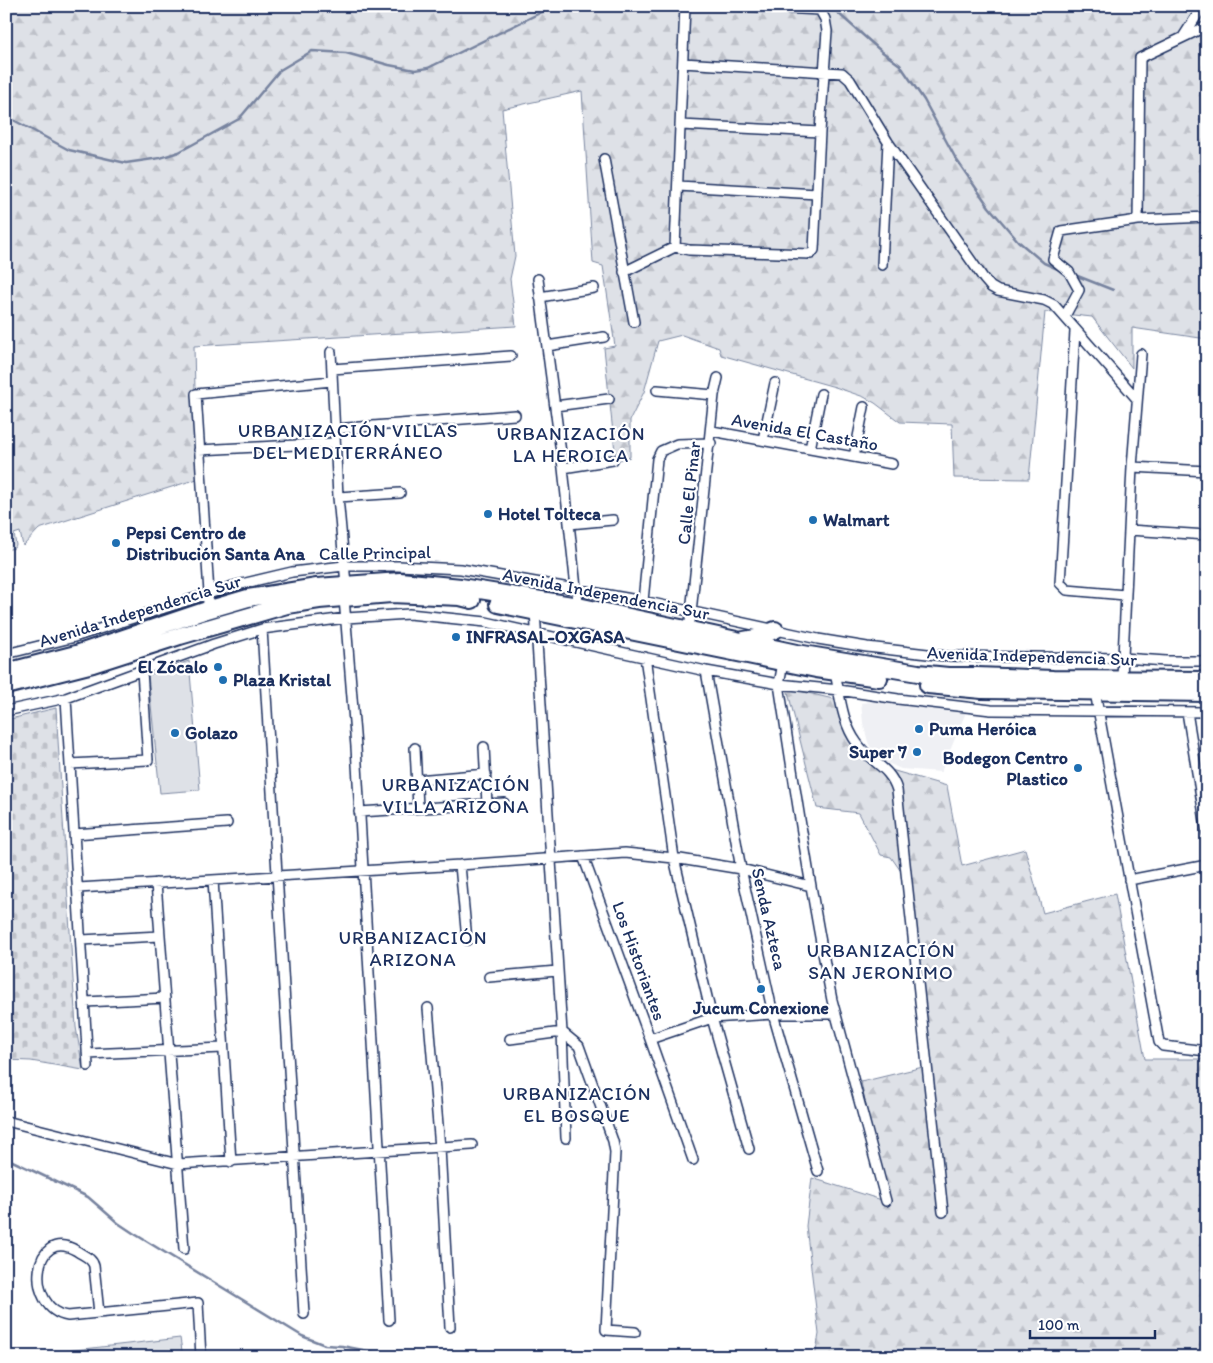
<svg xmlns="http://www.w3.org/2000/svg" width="1213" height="1363" font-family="Itim,sans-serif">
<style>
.built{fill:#eff0f4}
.forest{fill:url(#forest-firs);stroke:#7c88a2}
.cemetery{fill:url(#cemetery-stones);stroke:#7c88a2}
.pitch{fill:#dee1e7;stroke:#7c88a2}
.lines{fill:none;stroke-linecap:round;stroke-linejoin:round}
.stream{stroke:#77839f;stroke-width:2.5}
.street-casing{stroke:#1b2f5e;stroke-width:12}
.highway-casing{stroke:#1b2f5e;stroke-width:20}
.street{stroke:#fff;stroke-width:9}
.highway{stroke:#fff;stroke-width:16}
.poi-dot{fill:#1f6fb2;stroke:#fff;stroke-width:2}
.labels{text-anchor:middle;stroke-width:4.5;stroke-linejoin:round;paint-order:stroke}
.street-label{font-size:18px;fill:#1b2f5e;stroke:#fff}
.poi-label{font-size:18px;font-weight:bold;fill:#1b2f5e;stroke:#fff;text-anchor:start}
.neighbourhood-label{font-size:19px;letter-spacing:1px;fill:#1b2f5e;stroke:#fff}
</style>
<defs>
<pattern id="forest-firs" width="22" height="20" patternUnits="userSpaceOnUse" patternTransform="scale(1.25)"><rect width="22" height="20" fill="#dee1e7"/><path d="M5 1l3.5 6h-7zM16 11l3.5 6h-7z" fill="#bec1c9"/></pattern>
<pattern id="cemetery-stones" width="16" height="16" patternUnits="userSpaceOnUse" patternTransform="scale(1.25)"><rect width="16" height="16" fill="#dee1e7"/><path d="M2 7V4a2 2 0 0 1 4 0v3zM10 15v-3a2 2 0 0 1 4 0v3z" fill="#bec1c9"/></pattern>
</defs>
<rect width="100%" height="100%" fill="#fff"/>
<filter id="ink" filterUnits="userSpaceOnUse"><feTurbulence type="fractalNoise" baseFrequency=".02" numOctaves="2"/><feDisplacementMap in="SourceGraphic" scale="10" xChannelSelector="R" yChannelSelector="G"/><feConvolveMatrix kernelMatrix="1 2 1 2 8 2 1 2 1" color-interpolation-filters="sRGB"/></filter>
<g filter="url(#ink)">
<!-- built -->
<path class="built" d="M 938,692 L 972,698 L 941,772 L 901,769 L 883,761 L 872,750 L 868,742 L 863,723 L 861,703 L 891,699 L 939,702 L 941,699 Z"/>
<!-- forest -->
<path class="forest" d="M 6,6 L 1207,6 L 1207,339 L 1132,328 L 1132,368 L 1092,317 L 1045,312 L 1029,479 L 954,478 L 952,424 L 900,422 L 875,403 L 864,397 L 835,387 L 721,355 L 719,348 L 682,335 L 658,341 L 644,392 L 630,420 L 630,457 L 616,461 L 604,348 L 615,346 L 603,266 L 593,263 L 582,91 L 502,109 L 515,256 L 510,279 L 516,326 L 194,346 L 197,479 L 39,529 L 23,546 L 20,532 L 14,534 L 16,545 L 14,548 L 6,550 Z
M 787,688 L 846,702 C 841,725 872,760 891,770 L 947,786 L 962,866 L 1025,849 L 1043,913 L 1115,894 L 1145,1059 L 1207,1059 L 1207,1357 L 815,1357 L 819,1334 L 806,1226 L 812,1178 L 885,1201 L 861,1082 L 927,1066 L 907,880 L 891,857 L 881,855 L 859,813 L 817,808 Z"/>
<!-- cemetery -->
<path class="cemetery" d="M 56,708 L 76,1027 L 83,1070 L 31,1061 L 6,1060 L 6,720 Z"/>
<!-- pitch -->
<path class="pitch" d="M 189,661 L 200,790 L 160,793 L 148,675 Z
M 180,1338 L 183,1357 L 67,1357 L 66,1351 Z"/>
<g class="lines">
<!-- stream -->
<path class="stream" d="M 830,6 L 881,51 L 900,65 L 924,100 L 956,159 L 989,207 L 1018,241 L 1044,263 L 1060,270
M 6,116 L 69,150 L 126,163 L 160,158 L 179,152 L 239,119 L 280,70 L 312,51 L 346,53 L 389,65 L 415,70 L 428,68 L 554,6
M 1075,275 L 1113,290
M 6,1158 L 88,1197 L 118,1223 L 133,1233 L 302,1336 L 325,1345 L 342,1346 L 400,1357"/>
<!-- street casing -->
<g class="street-casing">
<path id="street" d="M 1183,37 L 1203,6
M 683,63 L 842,73 L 850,80 L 888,142 L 984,279 L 991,287 L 998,291 L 1044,300 L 1054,305 L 1137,399
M 681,125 L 820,132
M 604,159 L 634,322
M 678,186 L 817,194
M 1138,220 L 1140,58 L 1207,26
M 675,247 L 685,6
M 882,265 L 888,142
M 624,272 L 675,247 L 689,250 L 811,254 L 814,250 L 820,132 L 827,31 L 825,19 L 820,10 L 741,6
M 538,279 L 563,468 L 578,606
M 540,297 L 594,288
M 1065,316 L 1079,290 L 1069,272 L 1053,259 L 1061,231 L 1138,220 L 1207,217
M 1075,331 L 1060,583 L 1067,590 L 1125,595
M 547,346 L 604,337
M 331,352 L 338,497 L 346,584
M 332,369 L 511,356
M 657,390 L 714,395
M 555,406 L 609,399
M 334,429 L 515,415
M 712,431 L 892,464
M 763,440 L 775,383
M 810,449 L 821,394
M 199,450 L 334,443
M 854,457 L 864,407
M 1132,467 L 1207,471
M 563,468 L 613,460
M 338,497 L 400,493
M 569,524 L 613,520
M 1129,530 L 1207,535
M 344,598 L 356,747 L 389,1320
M 643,601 L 657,459 L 661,451 L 677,444 L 711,443
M 207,610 L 209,593 L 196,394 L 332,381
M 535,611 L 562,1032 L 566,1138
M 262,629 L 304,1314
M 689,631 L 714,395 L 718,378
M 6,654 L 71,638 L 233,586 L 292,572 L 344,566 L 398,566 L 461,569 L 501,576 L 643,601 L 818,639 L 867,647 L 945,656 L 1123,658 L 1166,661 L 1207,661
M 645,657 L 674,858 L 712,1018 L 749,1149
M 783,663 L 779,684 C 795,789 811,895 832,1000 L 886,1201
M 706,671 L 741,869 L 773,1014 L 818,1171
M 835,672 C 840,696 842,723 857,743 C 869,762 890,766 897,790 L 943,1212
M 1122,678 L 1132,467 L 1141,354
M 1095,692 L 1159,1042 L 1163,1046 L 1207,1051
M 66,698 L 88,1066
M 6,711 L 66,698 L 214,644 L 262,629 L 346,618 L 409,614 L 486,622 L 706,671 L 779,684 L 839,690 L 898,699 L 991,710 L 1207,712
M 1187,712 L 1207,833
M 484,747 L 487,804
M 415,748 L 418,807
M 70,764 L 148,760 L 142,671
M 417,780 L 486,774
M 359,812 L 504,803
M 74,834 L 227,823
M 583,856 L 650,1039 L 712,1018 L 773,1014 L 836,1014
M 460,865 L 467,940
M 213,880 L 231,1162
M 1129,880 L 1207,865
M 156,883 L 184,1249
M 78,888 L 460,865 L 625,853 L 674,858 L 741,869 L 811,886
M 81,940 L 160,936
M 489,977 L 557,971
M 85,1002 L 165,998
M 428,1008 L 440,1148 L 450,1327
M 510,1039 L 562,1032 L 579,1046 L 613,1141 L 615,1152 L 606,1330 L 635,1332
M 650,1039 L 693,1160
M 88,1054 L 223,1048
M 6,1121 L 178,1164 L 472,1145
M 99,1313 L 94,1266 C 92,1258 84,1256 77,1251 C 32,1224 24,1309 68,1316 L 198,1303 L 201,1357"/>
</g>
<!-- highway casing -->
<g class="highway-casing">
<path id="highway" d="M 498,604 L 816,669 L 879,678
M 744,640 L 756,638 L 775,630
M 6,672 L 76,654 L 207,610 L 248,598 L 317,587 L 400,581 L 461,587 L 578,606 L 797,653 L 918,673 L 948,676 L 977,676 L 1053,679 L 1207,680
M 928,685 L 982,690 L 1207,693
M 6,686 L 93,664 L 180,636 L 287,605 L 319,600 L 391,594 L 460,597 L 472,600"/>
</g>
<!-- street -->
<use href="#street" class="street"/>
<!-- highway -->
<use href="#highway" class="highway"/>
</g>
</g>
<!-- markers -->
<g class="poi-dot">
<circle cx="488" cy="514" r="5"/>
<circle cx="813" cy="520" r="5"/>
<circle cx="116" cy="543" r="5"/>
<circle cx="456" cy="637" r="5"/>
<circle cx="218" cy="667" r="5"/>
<circle cx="223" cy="680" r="5"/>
<circle cx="919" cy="729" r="5"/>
<circle cx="175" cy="733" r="5"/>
<circle cx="917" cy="752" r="5"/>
<circle cx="1078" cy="768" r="5"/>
<circle cx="761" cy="989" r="5"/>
</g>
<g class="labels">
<!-- street labels -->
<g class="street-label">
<text transform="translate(805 432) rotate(10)" y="6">Avenida El Castaño</text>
<text transform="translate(689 493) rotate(-84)" y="6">Calle El Pinar</text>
<text transform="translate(375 553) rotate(-1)" y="6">Calle Principal</text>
<text transform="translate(606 594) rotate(11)" y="6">Avenida Independencia Sur</text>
<text transform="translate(140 611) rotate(-17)" y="6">Avenida Independencia Sur</text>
<text transform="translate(1032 656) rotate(2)" y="6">Avenida Independencia Sur</text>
<text transform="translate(769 919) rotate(77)" y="6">Senda Azteca</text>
<text transform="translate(639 961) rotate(70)" y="6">Los Historiantes</text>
</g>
<!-- poi labels -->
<g class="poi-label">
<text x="498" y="520">Hotel Tolteca</text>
<text x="823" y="526">Walmart</text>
<text x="126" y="539">Pepsi Centro de<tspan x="126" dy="21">Distribución Santa Ana</tspan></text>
<text x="466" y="643">INFRASAL-OXGASA</text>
<text x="208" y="673" text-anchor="end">El Zócalo</text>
<text x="233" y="686">Plaza Kristal</text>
<text x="929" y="735">Puma Heróica</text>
<text x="185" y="739">Golazo</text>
<text x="907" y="758" text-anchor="end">Super 7</text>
<text x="1068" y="764" text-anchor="end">Bodegon Centro<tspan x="1068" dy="21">Plastico</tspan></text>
<text x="761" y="1014" text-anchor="middle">Jucum Conexione</text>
</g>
<!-- neighbourhood labels -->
<g class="neighbourhood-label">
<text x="348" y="437">URBANIZACIÓN VILLAS<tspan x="348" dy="22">DEL MEDITERRÁNEO</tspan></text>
<text x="571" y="440">URBANIZACIÓN<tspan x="571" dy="22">LA HEROICA</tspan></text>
<text x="456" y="791">URBANIZACIÓN<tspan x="456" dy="22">VILLA ARIZONA</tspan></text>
<text x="413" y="944">URBANIZACIÓN<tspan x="413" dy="22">ARIZONA</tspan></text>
<text x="881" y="957">URBANIZACIÓN<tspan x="881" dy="22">SAN JERONIMO</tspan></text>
<text x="577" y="1100">URBANIZACIÓN<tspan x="577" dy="22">EL BOSQUE</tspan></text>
</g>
</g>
<!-- margin -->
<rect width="1213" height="1363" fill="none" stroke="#fff" stroke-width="25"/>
<rect x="12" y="12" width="1188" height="1338" fill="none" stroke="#1b2f5e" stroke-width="2" filter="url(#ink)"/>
<!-- scale -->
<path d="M1030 1330v8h125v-8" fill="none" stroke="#1b2f5e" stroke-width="2.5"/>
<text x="1038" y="1330" font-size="15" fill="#1b2f5e" stroke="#ffffff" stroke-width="4" paint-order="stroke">100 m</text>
</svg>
